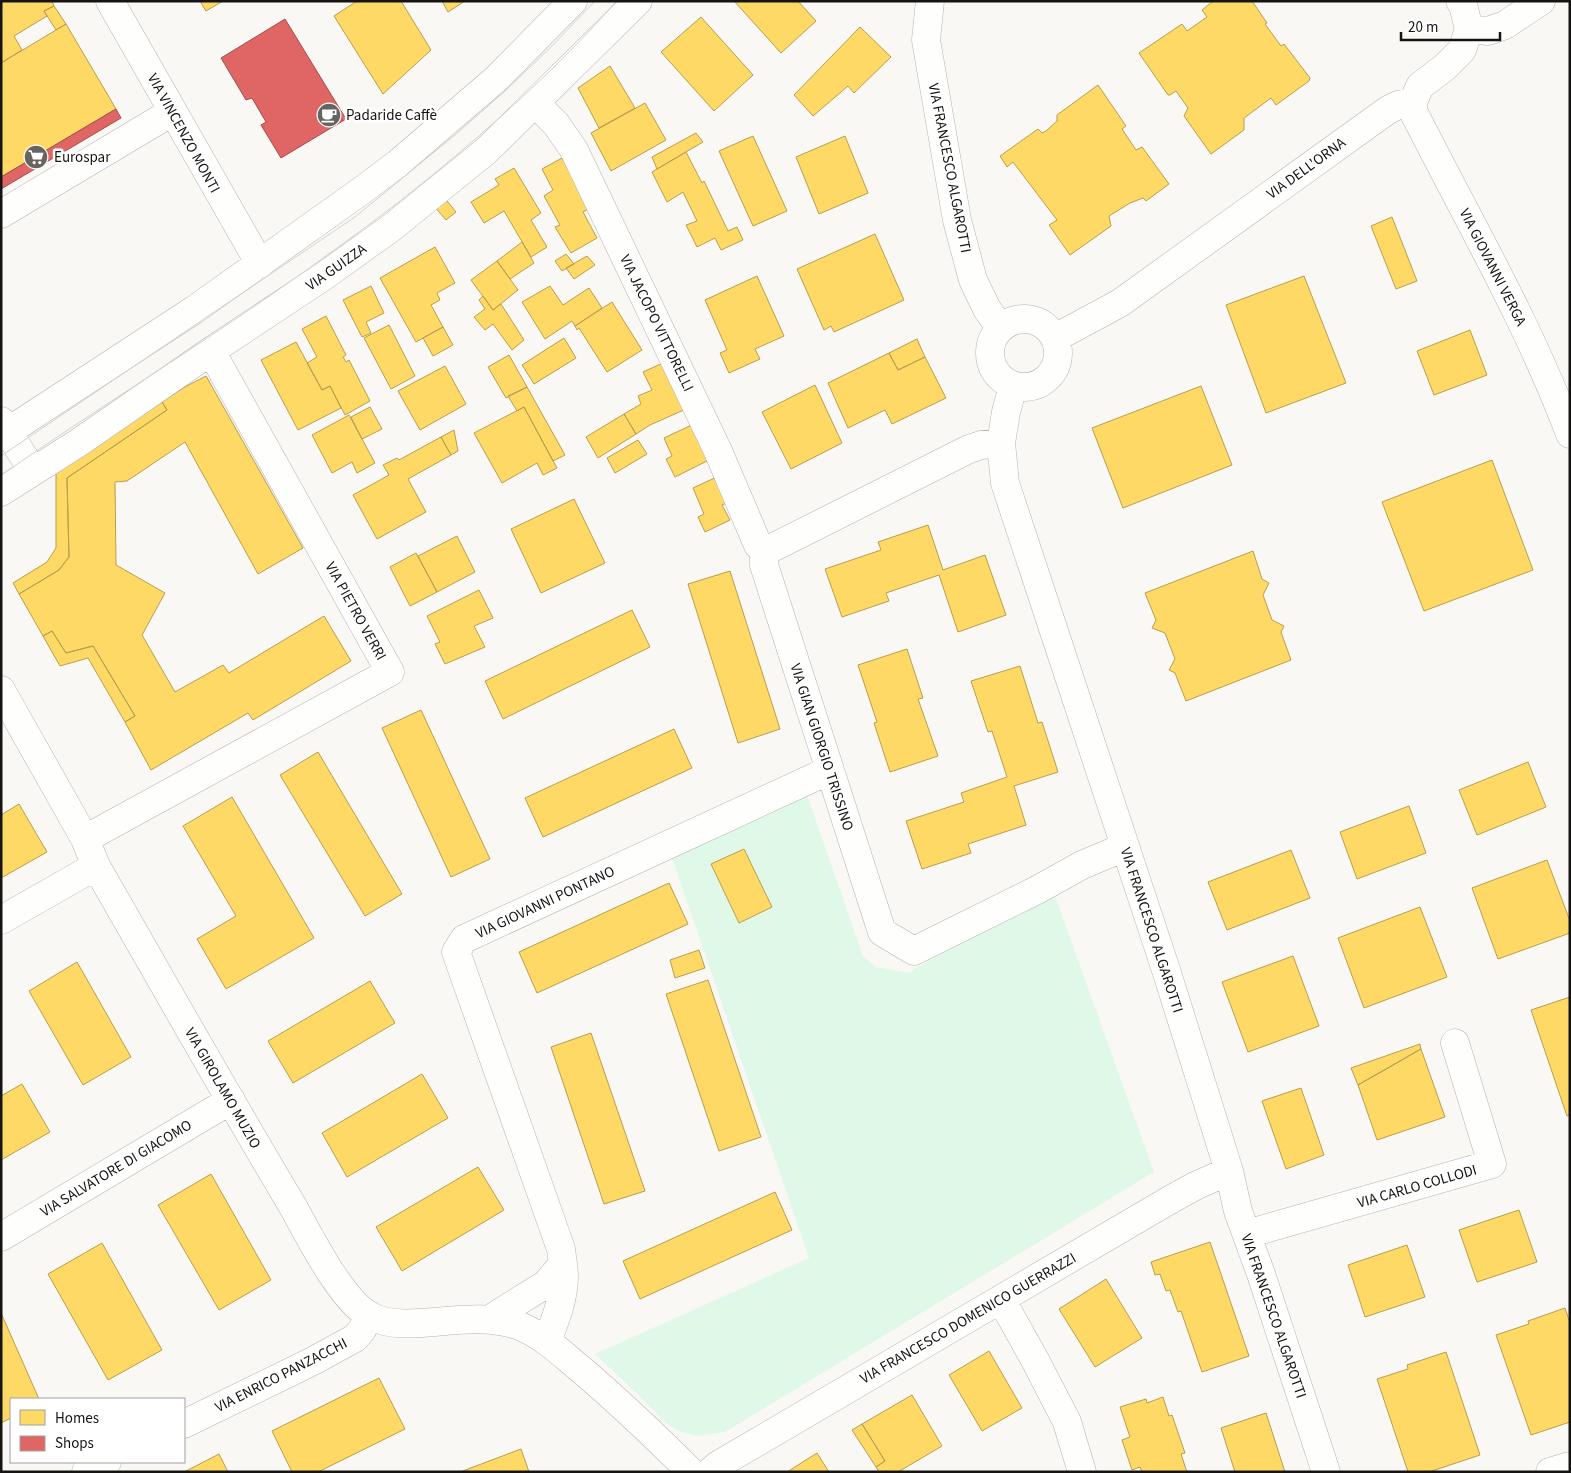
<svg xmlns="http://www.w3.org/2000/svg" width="1571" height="1473" font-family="'Source Sans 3',sans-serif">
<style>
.green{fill:#e0f8e8}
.homes{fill:#ffd966;stroke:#b99e4d}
.shops{fill:#e06666;stroke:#a34d4d}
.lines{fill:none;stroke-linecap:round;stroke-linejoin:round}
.minor-casing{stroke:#b5b3b0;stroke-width:29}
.minor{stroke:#fefefd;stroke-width:28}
.tram{stroke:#d3d2d0;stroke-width:1}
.labels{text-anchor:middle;stroke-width:5;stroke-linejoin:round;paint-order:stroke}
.poi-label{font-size:15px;fill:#161412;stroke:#fff;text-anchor:start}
.street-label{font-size:15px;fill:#161412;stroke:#fff}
</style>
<rect width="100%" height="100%" fill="#faf8f4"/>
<!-- green -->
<path class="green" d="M 807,795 L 863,956 L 876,967 L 911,973 L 914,969 L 1054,893 L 1154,1172 L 725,1432 L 697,1436 L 678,1431 L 667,1424 L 630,1387 L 595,1354 L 809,1258 L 671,855 Z"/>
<!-- homes -->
<path class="homes" d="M 1,1 L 52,1 L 54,6 L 44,11 L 47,16 L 14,36 L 22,50 L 1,63 Z
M 200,1 L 223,1 L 206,11 Z
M 357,1 L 401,1 L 431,50 L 383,94 L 334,16 Z
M 442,1 L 465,1 L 448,12 Z
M 734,1 L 798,1 L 816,21 L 781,53 Z
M 1213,1 L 1252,1 L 1267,23 L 1265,24 L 1281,46 L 1284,44 L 1310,78 L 1309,81 L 1276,105 L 1271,98 L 1244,118 L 1244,130 L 1211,154 L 1184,116 L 1188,108 L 1176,91 L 1170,95 L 1168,95 L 1139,53 L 1182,24 L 1187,31 L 1207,17 L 1202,10 Z
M 54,6 L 66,24 L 56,30 L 44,11 Z
M 701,17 L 753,75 L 714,111 L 661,52 Z
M 66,24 L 116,109 L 1,177 L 1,63 Z
M 860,27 L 891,57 L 854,93 L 848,86 L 813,116 L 794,95 Z
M 610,66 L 635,108 L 599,128 L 578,88 Z
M 1098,85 L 1126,126 L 1122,129 L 1136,150 L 1142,147 L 1169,184 L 1146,201 L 1143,198 L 1130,203 L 1109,216 L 1111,226 L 1070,255 L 1049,225 L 1057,220 L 1013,162 L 1007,167 L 1000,156 L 1038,129 L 1042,133 L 1046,131 L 1057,121 L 1057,115 Z
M 645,103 L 666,140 L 611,171 L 591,133 Z
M 696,133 L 703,142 L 657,169 L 652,157 Z
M 753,136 L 787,211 L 753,226 L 719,151 Z
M 845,136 L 868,193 L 819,214 L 796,157 Z
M 686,152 L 702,183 L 704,181 L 728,231 L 737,227 L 743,240 L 721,250 L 715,238 L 697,247 L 686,225 L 697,221 L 683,192 L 667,202 L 652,172 Z
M 562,158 L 590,208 L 583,212 L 597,238 L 571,253 L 555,227 L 560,225 L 544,196 L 553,190 L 542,169 Z
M 514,168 L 541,213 L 531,220 L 547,247 L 531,257 L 504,211 L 484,223 L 471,202 L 499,185 L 495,179 Z
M 443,196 L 456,212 L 446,220 L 433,205 Z
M 1392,217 L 1417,281 L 1396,289 L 1371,226 Z
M 875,234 L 904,300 L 834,332 L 831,326 L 824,330 L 797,269 Z
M 522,242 L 534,263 L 510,279 L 497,261 Z
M 435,247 L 455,283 L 437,293 L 440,300 L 431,305 L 443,327 L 416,342 L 380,278 Z
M 566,254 L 574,264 L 562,271 L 555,261 Z
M 587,256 L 595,265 L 574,279 L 566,268 Z
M 497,261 L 518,290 L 493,310 L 471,280 Z
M 757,276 L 784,336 L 755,349 L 760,359 L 729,373 L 720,353 L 727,350 L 705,300 Z
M 1304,276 L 1346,383 L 1266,413 L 1226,305 Z
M 371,286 L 384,313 L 366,322 L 371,333 L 362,337 L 343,300 Z
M 550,286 L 563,305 L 589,288 L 602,308 L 575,326 L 572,321 L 545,339 L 522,302 Z
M 483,296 L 493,310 L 501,304 L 524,340 L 512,350 L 493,324 L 485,330 L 474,317 L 485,309 L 479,300 Z
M 612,302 L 642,350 L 607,372 L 579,328 L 577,330 L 575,326 Z
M 326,316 L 346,355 L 343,357 L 346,362 L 349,360 L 370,401 L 345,415 L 330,386 L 322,390 L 307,363 L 317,357 L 302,329 Z
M 389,325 L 415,376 L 391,389 L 364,338 Z
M 443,327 L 453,345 L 433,356 L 423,338 Z
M 1470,330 L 1487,375 L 1434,395 L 1417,351 Z
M 564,338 L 576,358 L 534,384 L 522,365 Z
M 917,339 L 925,357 L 898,370 L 889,353 Z
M 296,342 L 322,390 L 330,386 L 341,408 L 298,430 L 261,360 Z
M 889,353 L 898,370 L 925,357 L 946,398 L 892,424 L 885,410 L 848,428 L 828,383 Z
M 509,355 L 527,387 L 506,398 L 488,367 Z
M 665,362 L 686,409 L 650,425 L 636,434 L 624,414 L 641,404 L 638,396 L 652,390 L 643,372 Z
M 445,366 L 466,404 L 420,430 L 398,391 Z
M 206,376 L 303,548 L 258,574 L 185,442 L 127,481 L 115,482 L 116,565 L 165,593 L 142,635 L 175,692 L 223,665 L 229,673 L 324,616 L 351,661 L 253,720 L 248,713 L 151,770 L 125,722 L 135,716 L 93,646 L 66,653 L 52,631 L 43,636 L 19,594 L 59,570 L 69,557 L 67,478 L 167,410 L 162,402 L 183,388 Z
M 815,385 L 842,443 L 791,469 L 762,412 Z
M 1201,386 L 1232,465 L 1123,508 L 1092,428 Z
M 527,387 L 565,455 L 553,461 L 524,407 L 517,411 L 508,396 Z
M 162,402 L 167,410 L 67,478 L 69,557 L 59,570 L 19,594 L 13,583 L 47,562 L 56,548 L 56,472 Z
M 370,407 L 382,429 L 362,439 L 351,417 Z
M 524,407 L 557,468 L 543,475 L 537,463 L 502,483 L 474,433 Z
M 624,414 L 636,434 L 598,458 L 586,437 Z
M 349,415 L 375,463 L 357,473 L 352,462 L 332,473 L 312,435 Z
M 696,423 L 713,458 L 675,477 L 666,459 L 672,456 L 664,438 Z
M 454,430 L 458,451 L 451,455 L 441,437 Z
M 441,437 L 451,455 L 408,479 L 426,512 L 377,539 L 353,495 L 389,475 L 383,465 L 397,458 L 399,460 Z
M 638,440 L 647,454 L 615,473 L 607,458 Z
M 1492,460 L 1533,570 L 1424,611 L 1382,502 Z
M 721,475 L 733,500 L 722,505 L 730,520 L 705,532 L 698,517 L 704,514 L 693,488 Z
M 574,499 L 605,563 L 541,593 L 511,529 Z
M 928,525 L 943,570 L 985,555 L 1006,615 L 958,632 L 939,575 L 886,593 L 889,601 L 842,617 L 825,569 L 881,550 L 878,542 Z
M 457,536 L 475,572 L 437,592 L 418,556 Z
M 1253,551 L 1262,579 L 1269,583 L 1263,595 L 1272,620 L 1284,626 L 1281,632 L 1291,660 L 1186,701 L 1175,673 L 1169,670 L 1175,659 L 1165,633 L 1152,628 L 1156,620 L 1145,593 Z
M 416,553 L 437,592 L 410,606 L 390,567 Z
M 730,571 L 780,729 L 738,743 L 688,584 Z
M 479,590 L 493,618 L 474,626 L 485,647 L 445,664 L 435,644 L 440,642 L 427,616 Z
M 632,610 L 650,647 L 503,719 L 485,681 Z
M 52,631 L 66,653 L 93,646 L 135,716 L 125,722 L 88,658 L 60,666 L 43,636 Z
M 907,649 L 923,698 L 918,699 L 938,756 L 890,772 L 874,723 L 877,722 L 858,665 Z
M 1020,666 L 1038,723 L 1042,722 L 1058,772 L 1014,786 L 1026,825 L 968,844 L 971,853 L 922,869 L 906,821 L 964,802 L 961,793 L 1007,777 L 992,731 L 988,732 L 971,681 Z
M 421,710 L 490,859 L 451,877 L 382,728 Z
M 674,729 L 692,768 L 543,837 L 525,798 Z
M 318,752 L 402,894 L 365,916 L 280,775 Z
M 1528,762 L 1546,807 L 1477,835 L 1459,790 Z
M 232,797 L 314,938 L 226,989 L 197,939 L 236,916 L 183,826 Z
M 19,804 L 47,852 L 1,878 L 1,815 Z
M 1409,806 L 1426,853 L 1357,879 L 1340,832 Z
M 744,849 L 772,907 L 739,923 L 711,864 Z
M 1291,850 L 1310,898 L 1227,930 L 1208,882 Z
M 1547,860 L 1570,921 L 1570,933 L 1498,959 L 1472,888 Z
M 669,883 L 688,924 L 537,993 L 519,952 Z
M 1420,907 L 1447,977 L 1364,1008 L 1338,938 Z
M 699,950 L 705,968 L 675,978 L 670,960 Z
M 1293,956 L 1319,1026 L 1248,1052 L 1222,982 Z
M 77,962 L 131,1057 L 83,1085 L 29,991 Z
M 708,980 L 761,1137 L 719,1151 L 666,994 Z
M 370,981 L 395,1023 L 293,1083 L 268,1041 Z
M 1570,997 L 1570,1115 L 1567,1116 L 1531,1010 Z
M 591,1033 L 645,1191 L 604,1204 L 551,1047 Z
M 1420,1044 L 1421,1049 L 1358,1085 L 1351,1068 Z
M 1421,1049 L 1445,1117 L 1377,1140 L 1358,1085 Z
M 422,1074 L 448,1118 L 347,1177 L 322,1133 Z
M 22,1084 L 50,1132 L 1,1160 L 1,1096 Z
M 1301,1088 L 1324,1155 L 1286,1169 L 1262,1101 Z
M 478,1167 L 504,1210 L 402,1271 L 376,1227 Z
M 211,1174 L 271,1280 L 219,1310 L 158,1205 Z
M 775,1192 L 792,1230 L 640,1299 L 623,1261 Z
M 1519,1210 L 1537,1262 L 1477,1282 L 1459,1230 Z
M 1210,1242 L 1249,1356 L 1202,1372 L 1181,1311 L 1178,1312 L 1170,1290 L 1166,1291 L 1160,1274 L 1155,1275 L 1151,1262 Z
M 102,1243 L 162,1350 L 108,1380 L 48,1274 Z
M 1407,1245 L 1425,1297 L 1365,1317 L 1348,1265 Z
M 1106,1279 L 1142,1338 L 1095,1367 L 1059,1309 Z
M 1565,1308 L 1570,1323 L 1570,1422 L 1531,1435 L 1496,1335 L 1529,1324 L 1528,1321 Z
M 1,1313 L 39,1399 L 11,1399 L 11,1418 L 1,1423 Z
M 989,1351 L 1022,1408 L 982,1431 L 949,1375 Z
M 1446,1352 L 1480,1455 L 1429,1472 L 1408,1472 L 1377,1379 L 1408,1369 L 1407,1365 Z
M 379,1378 L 405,1429 L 318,1472 L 292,1472 L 272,1431 Z
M 912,1395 L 942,1446 L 898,1472 L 879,1472 L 876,1467 L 885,1461 L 862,1424 Z
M 1163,1397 L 1169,1416 L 1172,1415 L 1185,1453 L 1181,1454 L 1187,1472 L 1142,1472 L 1140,1467 L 1132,1470 L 1122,1440 L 1130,1437 L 1120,1407 L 1146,1399 L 1147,1403 Z
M 1266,1413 L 1285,1472 L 1235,1472 L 1221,1428 Z
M 862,1424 L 885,1461 L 876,1467 L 852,1430 Z
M 521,1449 L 529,1472 L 460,1472 Z
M 817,1453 L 829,1472 L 787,1472 Z
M 219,1454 L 228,1472 L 184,1472 Z"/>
<!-- shops -->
<path class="shops" d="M 285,19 L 346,119 L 281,158 L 261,125 L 266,122 L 252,98 L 246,100 L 221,58 Z
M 116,109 L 121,118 L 1,189 L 1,177 Z"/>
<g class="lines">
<!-- minor casing -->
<g class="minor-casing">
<path id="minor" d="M 110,1 L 260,264
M 930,1 L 926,40 L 957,220 L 973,280 L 987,309 L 1000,327
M 1460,1 L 1463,5 L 1469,29
M 1469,29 L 1488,31 L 1505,25 L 1541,1
M 1413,102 L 1413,111 C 1467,218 1528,322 1570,434
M 535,103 L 556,124 L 574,150 L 718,451 L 758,545 L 764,552
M 1,214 L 172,112
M990 353a34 34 0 1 1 68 0a34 34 0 1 1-68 0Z
M 1055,338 L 1120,303 L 1388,110 L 1398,105 L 1413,102 L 1420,86 L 1445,67 L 1462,50 L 1469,29
M 1013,386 L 1006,412 L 1001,443 L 1005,483 L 1167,973 L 1229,1171 L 1238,1211 L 1261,1274 L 1326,1472
M 1,421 L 33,471
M 1,436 L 194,310 L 361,191 L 397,164 L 496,79 L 573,1
M 1,492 L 78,443 L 211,351 L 324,276 L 391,228 L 486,151 L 638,1
M 764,552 L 764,565 L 882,932 L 914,951 L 1037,890 L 1082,865 L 1125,847
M 764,552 L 969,449 L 981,445 L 1001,443
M 1,690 L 85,839 L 96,866 C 161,979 225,1093 292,1205 C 309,1235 340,1299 370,1316 C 401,1333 455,1315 491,1320 C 501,1321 513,1323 522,1327 C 543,1336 560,1352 577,1366 C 617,1400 654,1435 691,1472
M 85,839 L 390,672 L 211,351
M 1,920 L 96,866
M 1247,1234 L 1492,1164 L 1455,1043
M 1,1237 L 231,1100
M 1001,1299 L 1035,1360 L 1067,1422 L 1082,1472
M 490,1319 L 546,1284 L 563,1264
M 547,1341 C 555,1321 564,1298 564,1277 C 564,1268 562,1258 561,1249 L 456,952 L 464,939 L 830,770
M 184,1424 L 313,1361 L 355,1338 L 362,1330 L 369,1315
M 86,1472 L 107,1462
M 710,1472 L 718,1465 L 1168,1201 L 1195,1186 L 1229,1171
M 1550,1472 L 1570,1466"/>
</g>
<!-- minor -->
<use href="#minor" class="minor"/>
<!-- tram -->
<path class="tram" d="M 1,456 L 355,217 L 455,135 L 505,91 L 551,47 L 595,1
M 1,475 C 116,396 236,323 348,240 C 419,189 486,132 549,72 C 573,49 595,25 617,1"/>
</g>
<!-- icons -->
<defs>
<g id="cafe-disc" transform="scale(1.25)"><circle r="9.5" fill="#666461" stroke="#fff"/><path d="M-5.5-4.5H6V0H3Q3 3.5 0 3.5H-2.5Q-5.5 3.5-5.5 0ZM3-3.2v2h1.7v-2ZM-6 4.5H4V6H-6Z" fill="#fff"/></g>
<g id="supermarket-disc" transform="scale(1.25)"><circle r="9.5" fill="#666461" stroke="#fff"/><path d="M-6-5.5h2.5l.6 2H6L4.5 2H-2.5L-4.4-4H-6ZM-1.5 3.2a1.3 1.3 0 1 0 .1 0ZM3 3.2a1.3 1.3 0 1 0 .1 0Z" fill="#fff"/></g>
</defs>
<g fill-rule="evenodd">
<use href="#cafe-disc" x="329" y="115"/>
<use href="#supermarket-disc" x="36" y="157"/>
</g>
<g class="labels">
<!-- poi labels -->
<g class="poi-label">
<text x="346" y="120">Padaride Caffè</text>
<text x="54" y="162">Eurospar</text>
</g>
<!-- street labels -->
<g class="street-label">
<text transform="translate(184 133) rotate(61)" y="5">VIA VINCENZO MONTI</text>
<text transform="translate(950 168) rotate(79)" y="5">VIA FRANCESCO ALGAROTTI</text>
<text transform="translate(1306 168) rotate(-36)" y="5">VIA DELL'ORNA</text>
<text transform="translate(336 267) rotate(-35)" y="5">VIA GUIZZA</text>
<text transform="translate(1493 267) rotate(63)" y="5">VIA GIOVANNI VERGA</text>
<text transform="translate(657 323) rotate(64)" y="5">VIA JACOPO VITTORELLI</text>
<text transform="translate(356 611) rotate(61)" y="5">VIA PIETRO VERRI</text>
<text transform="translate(822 747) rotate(72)" y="5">VIA GIAN GIORGIO TRISSINO</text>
<text transform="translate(545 902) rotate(-25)" y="5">VIA GIOVANNI PONTANO</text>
<text transform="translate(1152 930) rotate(72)" y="5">VIA FRANCESCO ALGAROTTI</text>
<text transform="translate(223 1088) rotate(60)" y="5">VIA GIROLAMO MUZIO</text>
<text transform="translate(116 1168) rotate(-31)" y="5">VIA SALVATORE DI GIACOMO</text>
<text transform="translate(1417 1186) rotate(-16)" y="5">VIA CARLO COLLODI</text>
<text transform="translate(1274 1316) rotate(71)" y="5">VIA FRANCESCO ALGAROTTI</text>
<text transform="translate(968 1318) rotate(-30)" y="5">VIA FRANCESCO DOMENICO GUERRAZZI</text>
<text transform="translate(281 1375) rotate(-27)" y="5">VIA ENRICO PANZACCHI</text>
</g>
</g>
<!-- border -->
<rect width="1571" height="1473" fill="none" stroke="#161412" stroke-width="5"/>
<!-- legend -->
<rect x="10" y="1398" width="175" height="65" fill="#ffffff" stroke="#a2a1a0"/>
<rect x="20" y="1410" width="25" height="15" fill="#ffd966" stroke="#a2a1a0"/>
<text x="55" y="1423" font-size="15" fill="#161412">Homes</text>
<rect x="20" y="1436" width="25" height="15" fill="#e06666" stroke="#a2a1a0"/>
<text x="55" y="1448" font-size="15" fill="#161412">Shops</text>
<!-- scale -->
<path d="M1401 32v8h99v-8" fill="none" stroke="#161412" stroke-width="2.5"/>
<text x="1408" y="32" font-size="15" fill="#161412" stroke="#ffffff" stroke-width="4" paint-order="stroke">20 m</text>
</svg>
